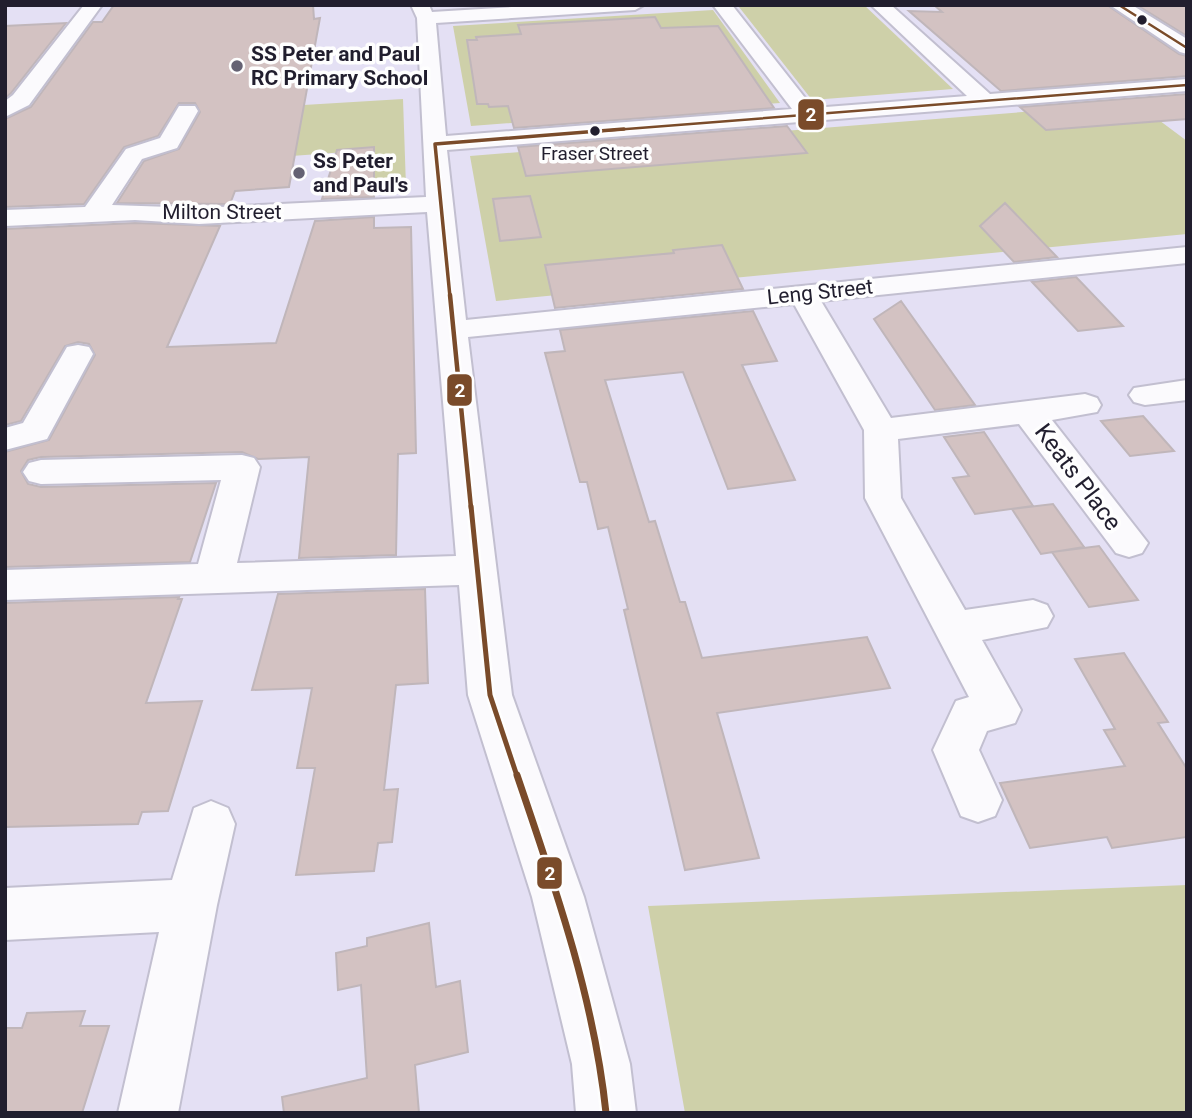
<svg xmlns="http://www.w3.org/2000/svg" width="1192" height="1118" font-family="Roboto,sans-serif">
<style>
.green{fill:#ced0a9}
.building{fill:#d3c2c2;stroke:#c0b6ba;stroke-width:2}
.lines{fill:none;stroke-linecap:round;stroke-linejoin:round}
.minor-casing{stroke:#c2bfd0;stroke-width:4}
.minor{fill:#fbfafd;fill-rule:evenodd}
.bus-1-far4-casing{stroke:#fefefe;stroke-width:5}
.bus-1-far3-casing{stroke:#fefefe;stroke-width:7}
.bus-1-far2-casing{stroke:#fefefe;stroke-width:9}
.bus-1-far1-casing{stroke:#fefefe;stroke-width:10}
.bus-1-casing{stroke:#fefefe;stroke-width:12}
.bus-1-far4{stroke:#7a4b2a;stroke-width:2.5}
.bus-1-far3{stroke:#7a4b2a;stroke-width:3.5}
.bus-1-far2{stroke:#7a4b2a;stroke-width:4.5}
.bus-1-far1{stroke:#7a4b2a;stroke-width:5}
.bus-1{stroke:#7a4b2a;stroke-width:7}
.bus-dot{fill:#211e2e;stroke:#fefefe;stroke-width:2.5}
.poi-dot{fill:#656273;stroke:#fefefe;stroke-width:2.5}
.labels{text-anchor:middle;stroke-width:7;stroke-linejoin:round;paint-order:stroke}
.far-bus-label{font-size:19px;fill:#211e2e;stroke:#fefefe}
.far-poi-label{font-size:21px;font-weight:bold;fill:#211e2e;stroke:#fefefe;text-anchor:start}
.far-street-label{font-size:21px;fill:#211e2e;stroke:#fefefe}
.street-label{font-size:24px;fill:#211e2e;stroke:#fefefe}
.line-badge{stroke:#fefefe;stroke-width:2.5}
.badge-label{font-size:19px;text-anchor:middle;font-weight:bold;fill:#fff}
</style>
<rect width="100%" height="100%" fill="#e4e0f4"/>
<!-- green -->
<path class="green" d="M 767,5 L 864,5 L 953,89 L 812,100 L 739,7 Z
M 713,10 L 780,103 L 471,126 L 453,26 Z
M 403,99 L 406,187 L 374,189 L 374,147 L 359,151 L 278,157 L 223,110 Z
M 1136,103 L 1187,141 L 1187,234 L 496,301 L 470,156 Z
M 1187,885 L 1187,1113 L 685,1113 L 648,906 Z"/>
<!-- building -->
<path class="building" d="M 114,5 L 313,5 L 314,19 L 320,18 L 289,187 L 235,191 L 230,204 L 117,203 L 144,161 L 179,149 L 200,112 L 195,103 L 179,103 L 158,136 L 124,147 L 84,204 L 5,207 L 5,119 L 31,107 L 93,22 L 102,22 Z
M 934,5 L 1107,5 L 1179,54 L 1187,56 L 1187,76 L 1001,91 L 909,11 L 942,12 Z
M 1137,5 L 1187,5 L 1187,36 Z
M 655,17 L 661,28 L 718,26 L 774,108 L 514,128 L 508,106 L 489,107 L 488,104 L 477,104 L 467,40 L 477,40 L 476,37 L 521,34 L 518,25 Z
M 66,23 L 11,93 L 5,98 L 5,26 Z
M 1187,94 L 1187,119 L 1046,130 L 1020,107 Z
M 787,126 L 807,153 L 526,176 L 518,147 Z
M 374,147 L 374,197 L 322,199 L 337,150 Z
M 530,196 L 541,237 L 500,241 L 493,199 Z
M 1005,203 L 1057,257 L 1014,262 L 980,226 Z
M 374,217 L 374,228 L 411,227 L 416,453 L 398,454 L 396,555 L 299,558 L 309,457 L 258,459 L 242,452 L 41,457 L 28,460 L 21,471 L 28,484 L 41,487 L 216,483 L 190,562 L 5,567 L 5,452 L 49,440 L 95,355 L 89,344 L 78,342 L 65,346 L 21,421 L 5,425 L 5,229 L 135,223 L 220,226 L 167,347 L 276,343 L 315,221 Z
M 722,245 L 743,289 L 555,308 L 545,265 L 674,253 L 673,250 Z
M 1076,277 L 1123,326 L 1078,331 L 1032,282 Z
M 901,301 L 975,405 L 935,410 L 874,319 Z
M 753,311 L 777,361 L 742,365 L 795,480 L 728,489 L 683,372 L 605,380 L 649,522 L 655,521 L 680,602 L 685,602 L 702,658 L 867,637 L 890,688 L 717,713 L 759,858 L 685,870 L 624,610 L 628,609 L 608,527 L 598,529 L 587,482 L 580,482 L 545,353 L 565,351 L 560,330 Z
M 1143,416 L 1174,451 L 1130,456 L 1101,421 Z
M 984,432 L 1033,506 L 975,514 L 953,478 L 969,476 L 944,437 Z
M 1053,504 L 1084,547 L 1041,554 L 1012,509 Z
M 1099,546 L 1138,600 L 1089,607 L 1052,552 Z
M 425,589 L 428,683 L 396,685 L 384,790 L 398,789 L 392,842 L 378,843 L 374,871 L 296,875 L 315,768 L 297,768 L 312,688 L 252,690 L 278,594 Z
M 179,597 L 178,599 L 182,599 L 146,703 L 202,701 L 168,811 L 142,812 L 138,824 L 5,827 L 5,603 Z
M 1124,653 L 1168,722 L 1158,723 L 1187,769 L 1187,837 L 1112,848 L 1107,837 L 1030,848 L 1000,783 L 1125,766 L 1104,730 L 1115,729 L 1075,659 Z
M 429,923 L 436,987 L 460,981 L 468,1052 L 415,1065 L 419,1113 L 284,1113 L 282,1097 L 367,1078 L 361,985 L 338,990 L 336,953 L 367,946 L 367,938 Z
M 85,1011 L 80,1026 L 109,1026 L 82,1113 L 5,1113 L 5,1028 L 22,1028 L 27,1013 Z"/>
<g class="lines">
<!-- minor casing -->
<g class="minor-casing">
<path id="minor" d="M 84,5 L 102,5 L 29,105 L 5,117 L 5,101 L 13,95 Z
M 411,5 L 429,5 L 432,12 L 544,5 L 644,5 L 635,10 L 436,23 L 446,136 L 792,109 L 713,5 L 732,5 L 813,108 L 967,96 L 871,5 L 891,5 L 990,94 L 1187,79 L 1187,91 L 447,150 L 466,320 L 1187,247 L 1187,263 L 821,301 L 891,418 L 1085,394 L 1097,398 L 1101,405 L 1097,412 L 1052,420 L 1148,543 L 1142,553 L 1129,557 L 1116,553 L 1019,424 L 898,439 L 901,498 L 965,610 L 1033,600 L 1047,605 L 1053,616 L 1047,627 L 982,640 L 1021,710 L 1015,723 L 987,731 L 979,750 L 1002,800 L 995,816 L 978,822 L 961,816 L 933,750 L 956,701 L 969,697 L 865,498 L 864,430 L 794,304 L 468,337 L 512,695 L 584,897 L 630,1064 L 636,1113 L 576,1113 L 572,1064 L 532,897 L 468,695 L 459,585 L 5,600 L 5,570 L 198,564 L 221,480 L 41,484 L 29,481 L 23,472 L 29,463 L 41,460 L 242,455 L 254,458 L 260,467 L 237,563 L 456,556 L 427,212 L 199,224 L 135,220 L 5,226 L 5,210 L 85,207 L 126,149 L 160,138 L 179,106 L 195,106 L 198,111 L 177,148 L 142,159 L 112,205 L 199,208 L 426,197 L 417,18 Z
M 1110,5 L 1132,5 L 1187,39 L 1187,54 L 1180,52 Z
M 78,345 L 89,347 L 93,354 L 47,439 L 5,450 L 5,428 L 23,423 L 67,347 Z
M 1187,380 L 1187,400 L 1145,405 L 1134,402 L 1129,395 L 1134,388 Z
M 211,801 L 228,808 L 235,824 L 217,905 L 178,1113 L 118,1113 L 159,932 L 5,940 L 5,888 L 172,880 L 194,808 Z"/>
</g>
<!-- minor -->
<use href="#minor" class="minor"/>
<!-- bus-1-far4 casing -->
<g class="bus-1-far4-casing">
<path id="bus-1-far4" d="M 1119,5 L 1187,48
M 601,131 L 1187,85"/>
</g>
<!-- bus-1-far3 casing -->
<g class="bus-1-far3-casing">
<path id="bus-1-far3" d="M 435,144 L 450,297
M 435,144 L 624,129"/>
</g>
<!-- bus-1-far2 casing -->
<g class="bus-1-far2-casing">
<path id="bus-1-far2" d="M 450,295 L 471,508"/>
</g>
<!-- bus-1-far1 casing -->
<g class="bus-1-far1-casing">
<path id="bus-1-far1" d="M 471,506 L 490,695 L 517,776"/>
</g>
<!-- bus-1 casing -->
<g class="bus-1-casing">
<path id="bus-1" d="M 517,775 C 554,884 594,997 606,1113"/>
</g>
<!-- bus-1-far4 -->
<use href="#bus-1-far4" class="bus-1-far4"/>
<!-- bus-1-far3 -->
<use href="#bus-1-far3" class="bus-1-far3"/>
<!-- bus-1-far2 -->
<use href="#bus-1-far2" class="bus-1-far2"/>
<!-- bus-1-far1 -->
<use href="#bus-1-far1" class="bus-1-far1"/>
<!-- bus-1 -->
<use href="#bus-1" class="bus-1"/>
</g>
<!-- markers -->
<g class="bus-dot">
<circle cx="1142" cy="20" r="6"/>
<circle cx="595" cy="131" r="6"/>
</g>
<g class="poi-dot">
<circle cx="237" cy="66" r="7"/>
<circle cx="299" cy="173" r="7"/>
</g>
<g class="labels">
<!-- far-bus labels -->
<g class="far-bus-label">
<text x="595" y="160">Fraser Street</text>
</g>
<!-- far-poi labels -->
<g class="far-poi-label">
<text x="251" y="61">SS Peter and Paul<tspan x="251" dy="24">RC Primary School</tspan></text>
<text x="313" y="168">Ss Peter<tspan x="313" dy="24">and Paul's</tspan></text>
</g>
<!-- far-street labels -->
<g class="far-street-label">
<text x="222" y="219">Milton Street</text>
<text transform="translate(820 292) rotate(-6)" y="7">Leng Street</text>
</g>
<!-- street labels -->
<g class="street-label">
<text transform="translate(1078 477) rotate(53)" y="8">Keats Place</text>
</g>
</g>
<g class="line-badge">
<rect x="797" y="98" width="28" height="33" rx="7" fill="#7a4b2a"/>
<rect x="446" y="373" width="27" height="34" rx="7" fill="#7a4b2a"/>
<rect x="536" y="856" width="27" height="34" rx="7" fill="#7a4b2a"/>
</g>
<g class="badge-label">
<text x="811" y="121">2</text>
<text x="460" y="397">2</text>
<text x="550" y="880">2</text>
</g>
<!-- border -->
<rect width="1192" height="1118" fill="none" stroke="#211e2e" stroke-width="14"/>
</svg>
